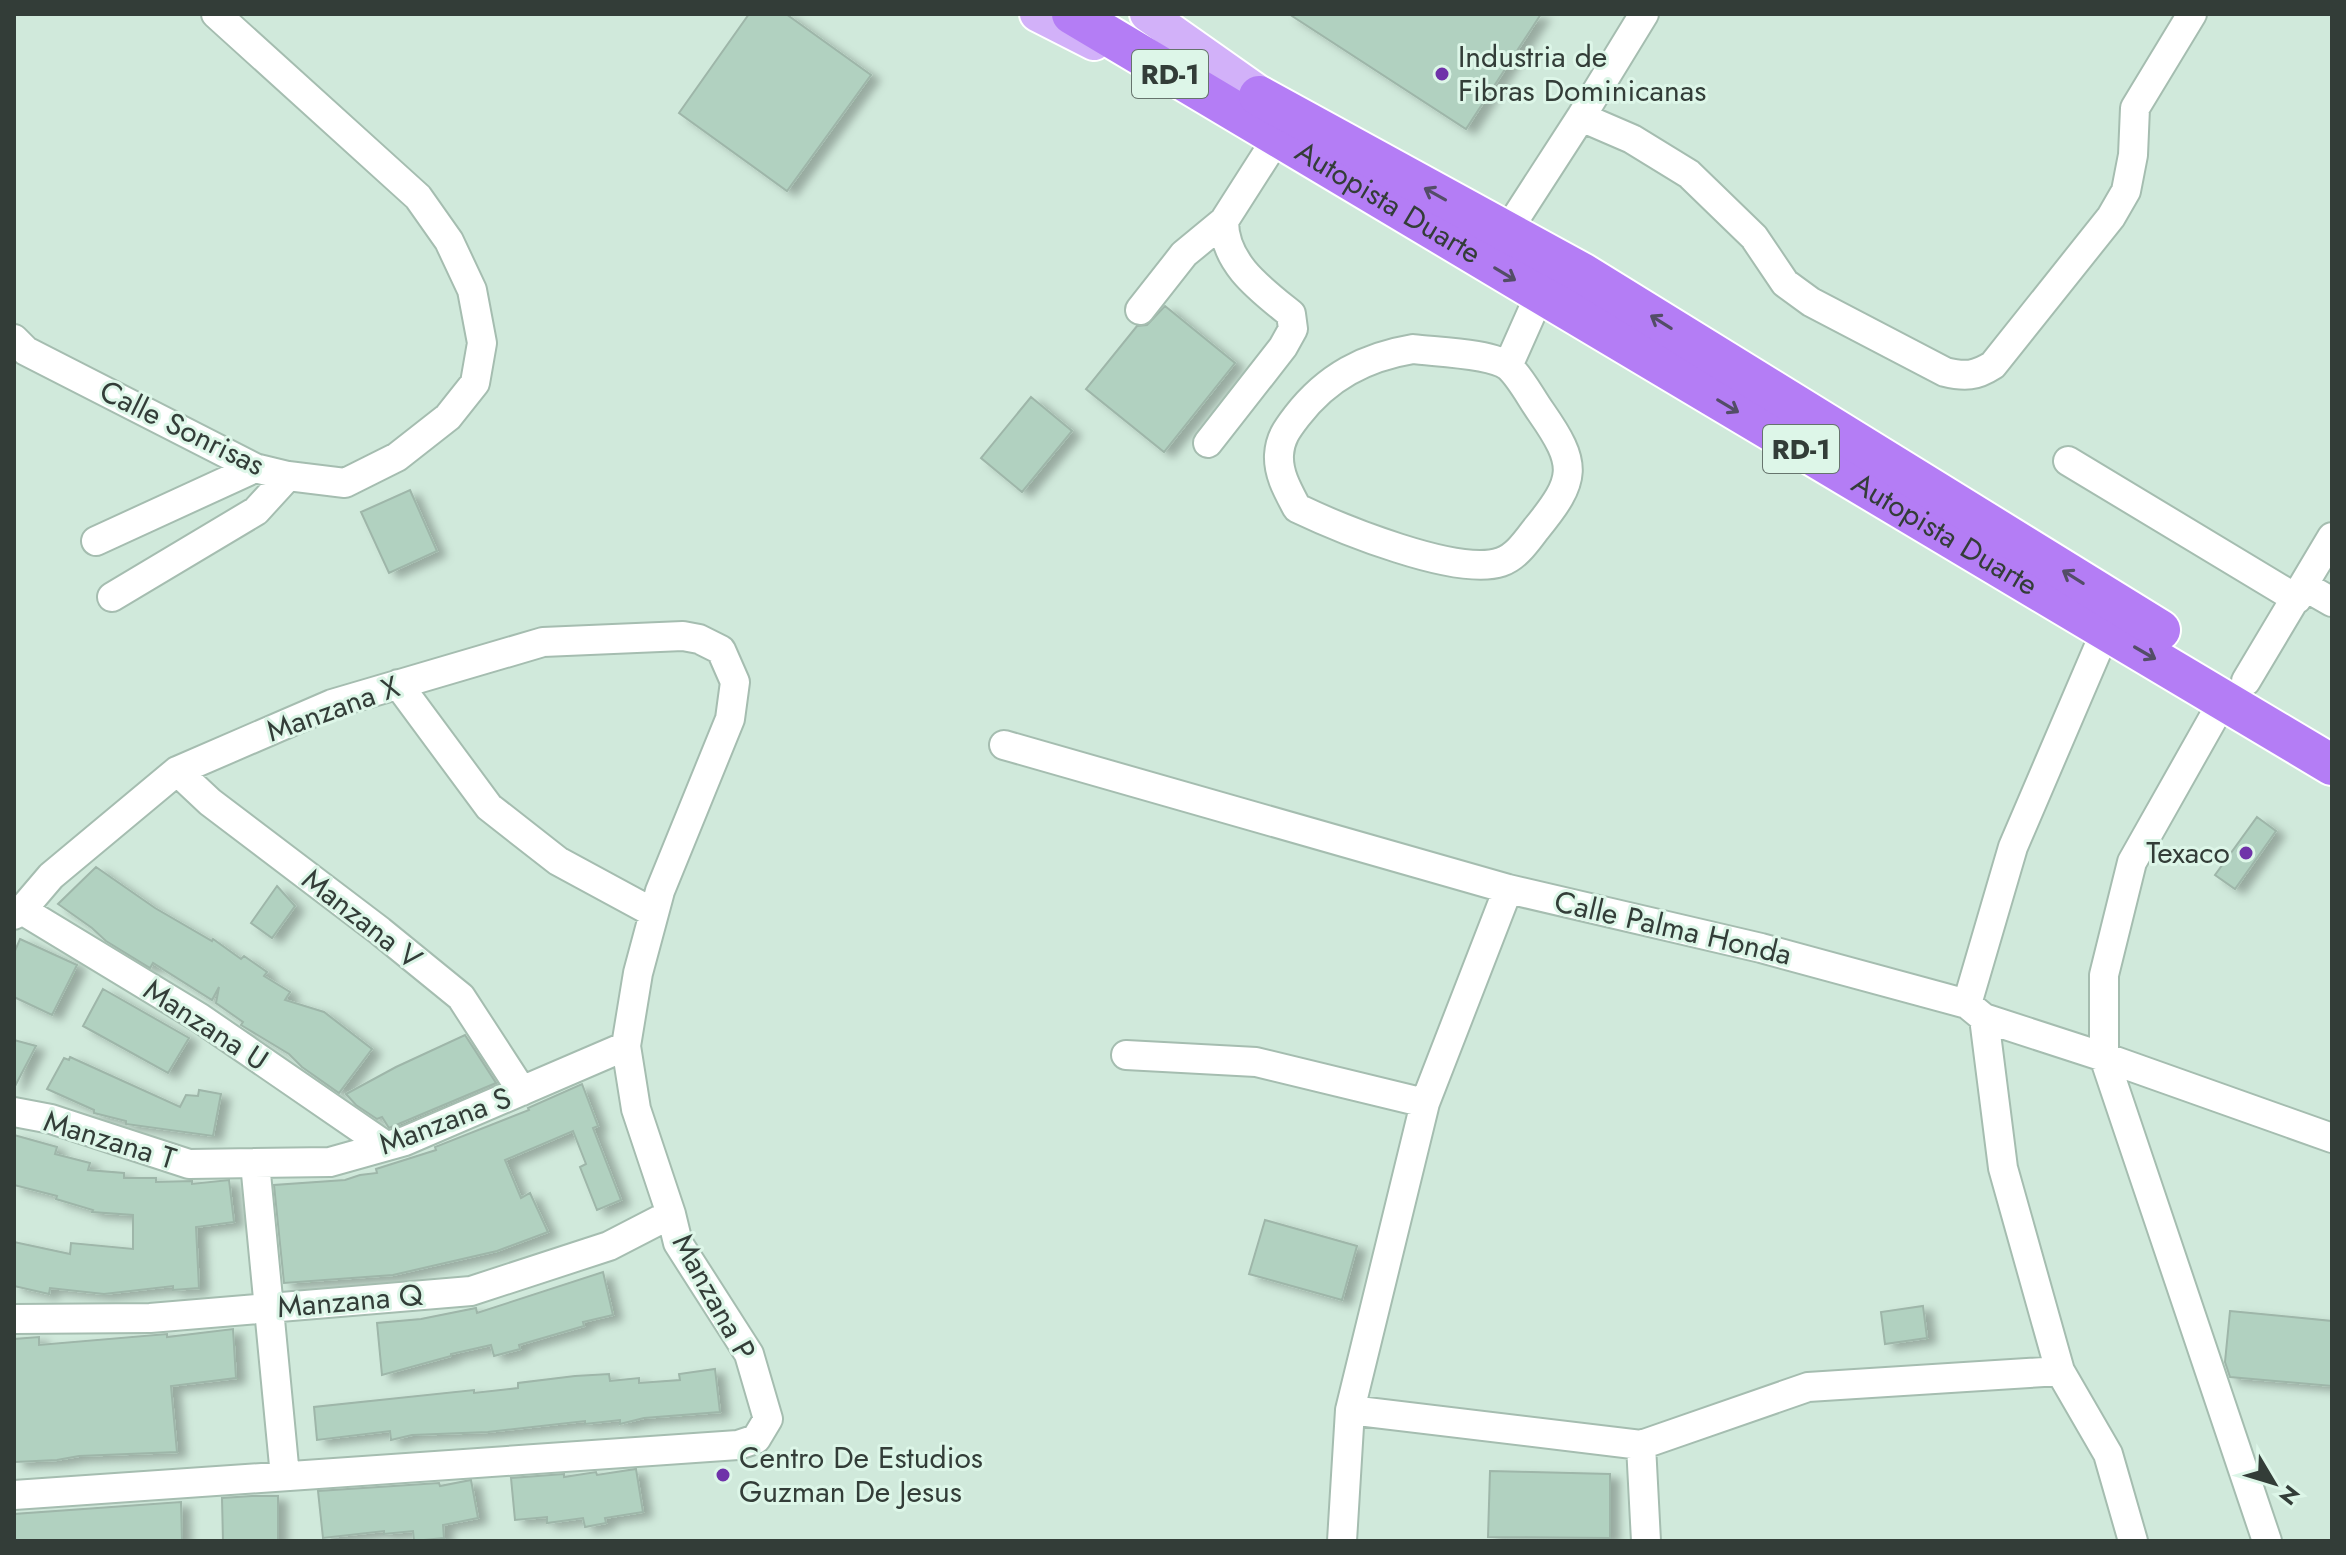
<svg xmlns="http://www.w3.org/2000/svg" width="2346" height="1555" font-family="Jost,sans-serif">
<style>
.building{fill:#b1d1c0;stroke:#9eb6a9;stroke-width:2;filter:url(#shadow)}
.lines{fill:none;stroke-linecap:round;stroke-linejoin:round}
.minor-casing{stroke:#a5bdb0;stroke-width:32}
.major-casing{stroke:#fff;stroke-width:38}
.highway-casing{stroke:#fff;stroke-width:44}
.minor{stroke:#fff;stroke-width:28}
.major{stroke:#d2b1f9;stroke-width:34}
.highway{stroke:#b47df5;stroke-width:40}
.oneway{stroke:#534d67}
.poi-dot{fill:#6f33a9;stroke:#ddf6e8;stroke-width:3}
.labels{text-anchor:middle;stroke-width:6;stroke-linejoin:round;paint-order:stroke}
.shield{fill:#ddf6e8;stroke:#66746d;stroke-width:2}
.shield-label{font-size:28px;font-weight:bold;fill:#333d38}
.poi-label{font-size:30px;fill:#333d38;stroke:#ddf6e8;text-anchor:start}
.street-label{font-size:30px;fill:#333d38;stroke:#ddf6e8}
</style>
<defs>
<filter id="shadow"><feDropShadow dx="9" dy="5" stdDeviation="4" flood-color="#0004"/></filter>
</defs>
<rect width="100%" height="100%" fill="#d0e9db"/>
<!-- building -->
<path class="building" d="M 749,14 L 786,14 L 871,75 L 787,191 L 679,113 Z
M 1289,14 L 1541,14 L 1466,129 Z
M 1165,306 L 1235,363 L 1164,452 L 1086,389 L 1137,326 L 1147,325 Z
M 1031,397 L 1072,431 L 1022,492 L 981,458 Z
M 410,490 L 437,551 L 389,573 L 361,512 Z
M 2257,817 L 2276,831 L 2235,889 L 2215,875 Z
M 96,867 L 155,908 L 212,941 L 213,939 L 241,959 L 244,956 L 267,972 L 264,976 L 290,992 L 285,1000 L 324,1012 L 372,1049 L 339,1093 L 302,1067 L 289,1054 L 241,1025 L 243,1022 L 216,1003 L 219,987 L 212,1000 L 153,963 L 150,968 L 106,941 L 92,928 L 58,904 Z
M 277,886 L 295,906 L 272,938 L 251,923 Z
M 20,939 L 77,965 L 52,1015 L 14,997 L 14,953 Z
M 103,989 L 189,1038 L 168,1073 L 83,1026 Z
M 465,1035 L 496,1083 L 389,1128 L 382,1117 L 377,1119 L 356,1105 L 346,1094 L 396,1067 Z
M 14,1040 L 36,1046 L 14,1088 Z
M 70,1057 L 180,1107 L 186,1095 L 198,1096 L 199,1090 L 221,1094 L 213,1136 L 126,1124 L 126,1121 L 94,1113 L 94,1110 L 47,1089 L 64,1058 L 69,1060 Z
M 582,1084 L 598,1126 L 593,1128 L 621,1200 L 597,1210 L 580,1167 L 586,1164 L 573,1131 L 505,1160 L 521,1198 L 530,1193 L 548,1232 L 497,1251 L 393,1275 L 284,1283 L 274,1185 L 345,1180 L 360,1175 L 377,1173 L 376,1169 L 436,1150 L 435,1147 L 529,1110 L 528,1108 Z
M 14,1135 L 57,1147 L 55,1154 L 90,1163 L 88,1170 L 124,1173 L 124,1178 L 156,1178 L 156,1182 L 192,1181 L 192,1184 L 229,1180 L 234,1222 L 196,1227 L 199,1288 L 173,1290 L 173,1286 L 104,1294 L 50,1288 L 49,1294 L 14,1286 L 14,1242 L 70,1254 L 71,1243 L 133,1249 L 133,1215 L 92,1212 L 93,1210 L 56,1199 L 57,1196 L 14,1185 Z
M 1265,1220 L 1357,1246 L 1342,1300 L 1249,1274 Z
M 603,1272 L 613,1315 L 583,1322 L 584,1326 L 519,1345 L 520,1349 L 494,1356 L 491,1345 L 451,1354 L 451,1356 L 382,1375 L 377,1323 L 421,1319 L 476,1308 L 477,1313 Z
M 1923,1306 L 1927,1338 L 1885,1344 L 1881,1312 Z
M 2230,1311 L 2332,1321 L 2332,1386 L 2230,1377 L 2225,1362 Z
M 233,1329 L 236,1378 L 171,1386 L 177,1452 L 79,1456 L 57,1460 L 15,1462 L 14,1339 L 39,1337 L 39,1345 L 167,1334 L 167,1337 Z
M 715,1369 L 720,1412 L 644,1418 L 620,1424 L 620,1420 L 585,1424 L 585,1421 L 488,1432 L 412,1435 L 391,1440 L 390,1431 L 317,1440 L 314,1407 L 474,1390 L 474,1393 L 518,1388 L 518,1383 L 575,1376 L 609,1374 L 610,1381 L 639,1378 L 639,1383 L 680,1380 L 679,1374 Z
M 636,1469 L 643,1512 L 605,1518 L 606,1523 L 585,1527 L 583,1518 L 547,1523 L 547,1517 L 515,1520 L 511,1478 L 564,1474 L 564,1477 L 596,1472 L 597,1475 Z
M 1490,1471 L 1610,1474 L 1610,1538 L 1488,1537 Z
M 471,1480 L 478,1518 L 443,1525 L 444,1538 L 414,1541 L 413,1531 L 384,1534 L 384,1531 L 323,1538 L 318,1491 L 439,1483 L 440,1486 Z
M 252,1496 L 278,1496 L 278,1541 L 223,1541 L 222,1498 Z
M 181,1502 L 182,1541 L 14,1541 L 14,1514 Z"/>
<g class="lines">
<!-- minor casing -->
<g class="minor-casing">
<path id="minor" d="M 1581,117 L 1632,139 L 1689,174 L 1754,237 L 1785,283 L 1811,302 L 1945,372 C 1965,377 1976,376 1993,365 L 2111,217 L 2126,191 L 2133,155 L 2135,108 L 2192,14
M 1506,233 L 1581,117 L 1644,14
M 1140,310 L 1184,254 L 1224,221 L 1277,138
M 14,339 L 26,351 L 255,468 L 288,476 L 345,483 L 397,457 L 448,417 L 475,383 L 482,343 L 472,290 L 449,241 L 418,197 L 216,14
M 1413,349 C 1435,352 1493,353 1509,367 C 1521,378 1531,398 1541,412 C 1578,465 1577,479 1536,529 C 1526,542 1516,557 1501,562 C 1457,577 1339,528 1297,508 C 1288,491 1278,474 1279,455 C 1280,438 1287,429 1297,416 C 1327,377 1365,357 1413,349 Z
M 1508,366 L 1540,294
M 1208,443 L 1283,347 L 1293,329 L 1291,314 C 1260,289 1224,263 1224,221
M 2068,461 L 2297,599
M 96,541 L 255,468
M 2304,586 L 2332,602
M 112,597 L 256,511 L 288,476
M 2246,681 L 2332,537
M 398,684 L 489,807 L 558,861 L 654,913
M 2224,699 L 2132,862 L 2104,975 L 2104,1057 L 2267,1541
M 1004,745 L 1508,889 L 1761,948 L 1967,1004 L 1984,1018 L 2104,1057 L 2332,1138
M 177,771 L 210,802 L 380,931 L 461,997 L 522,1091
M 22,910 L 200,1018 L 386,1146
M 14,915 L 22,910 L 51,876 L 177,771 L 332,704 L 543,642 L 683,636 L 699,639 L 721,650 L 735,682 L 730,719 L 660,891 L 638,973 L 626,1046 L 636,1109 L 671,1214 L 678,1243 L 749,1354 L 768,1419 L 756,1439 L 738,1445 L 14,1495
M 1967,1004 L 2013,847 L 2106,630
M 1984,1018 L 2003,1168 L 2060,1371 L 2108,1454 L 2133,1541
M 1126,1055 L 1256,1062 L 1425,1103
M 14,1112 L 51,1119 L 189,1164 L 330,1162 L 405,1141 L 626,1046
M 255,1163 L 285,1476
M 14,1319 L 150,1318 L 471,1291 L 609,1246 L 671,1214
M 1350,1410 L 1641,1445 L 1808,1387 L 2060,1371
M 1641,1445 L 1646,1541
M 1342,1541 L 1350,1410 L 1425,1103 L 1508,889"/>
</g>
<!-- major casing -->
<g class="major-casing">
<path id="major" d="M 1037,14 L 1094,43
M 1147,14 L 1282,109"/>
</g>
<!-- highway casing -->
<g class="highway-casing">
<g id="highway">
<path id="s1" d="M 1072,14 L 2332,765"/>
<path d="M 1259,96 L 1582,273 L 2160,630"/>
</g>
</g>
<!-- minor -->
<use href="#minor" class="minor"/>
<!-- major -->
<use href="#major" class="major"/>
<!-- highway -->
<use href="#highway" class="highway"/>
</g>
<!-- one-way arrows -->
<defs><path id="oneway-shaft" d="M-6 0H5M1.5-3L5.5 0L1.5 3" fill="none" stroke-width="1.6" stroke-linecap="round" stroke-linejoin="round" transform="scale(2)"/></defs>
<g class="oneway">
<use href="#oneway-shaft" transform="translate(1435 194) rotate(-151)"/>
<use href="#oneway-shaft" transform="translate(1505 274) rotate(31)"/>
<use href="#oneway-shaft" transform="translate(1661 322) rotate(-148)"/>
<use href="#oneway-shaft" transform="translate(1728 406) rotate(31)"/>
<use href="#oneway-shaft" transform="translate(2073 577) rotate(-148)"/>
<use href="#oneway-shaft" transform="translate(2145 653) rotate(30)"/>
</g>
<!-- markers -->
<g class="poi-dot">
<circle cx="1442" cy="74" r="8"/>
<circle cx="2246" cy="853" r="8"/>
<circle cx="723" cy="1475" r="8"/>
</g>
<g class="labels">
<!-- shield labels -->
<g class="shield">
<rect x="1132" y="50" width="76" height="48" rx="6"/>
<rect x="1763" y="425" width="76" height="48" rx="6"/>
</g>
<g class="shield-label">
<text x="1170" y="84">RD-1</text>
<text x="1801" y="459">RD-1</text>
</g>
<!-- poi labels -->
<g class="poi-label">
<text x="1458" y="67">Industria de<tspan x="1458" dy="34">Fibras Dominicanas</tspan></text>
<text x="2230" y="863" text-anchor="end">Texaco</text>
<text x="739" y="1468">Centro De Estudios<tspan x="739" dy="34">Guzman De Jesus</tspan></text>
</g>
<!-- street labels -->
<g class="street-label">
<text dy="10" stroke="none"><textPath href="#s1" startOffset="368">Autopista Duarte</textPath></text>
<text transform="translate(182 428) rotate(26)" y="10">Calle Sonrisas</text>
<text dy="10" stroke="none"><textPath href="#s1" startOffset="1016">Autopista Duarte</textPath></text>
<text transform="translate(333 709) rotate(-20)" y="10">Manzana X</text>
<text transform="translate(362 919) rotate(38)" y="10">Manzana V</text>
<text transform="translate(1673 928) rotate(13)" y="10">Calle Palma Honda</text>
<text transform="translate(206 1025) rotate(33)" y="10">Manzana U</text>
<text transform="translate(445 1121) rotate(-21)" y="10">Manzana S</text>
<text transform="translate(110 1140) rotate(17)" y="10">Manzana T</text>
<text transform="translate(714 1297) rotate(61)" y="10">Manzana P</text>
<text transform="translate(350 1301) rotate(-5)" y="10">Manzana Q</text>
</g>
</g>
<!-- border -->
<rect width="2346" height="1555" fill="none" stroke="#333d38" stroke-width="32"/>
<!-- north arrow -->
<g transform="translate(2274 1483) rotate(128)" stroke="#ddf6e8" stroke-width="6" paint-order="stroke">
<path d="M0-6L14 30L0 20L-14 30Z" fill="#333d38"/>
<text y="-12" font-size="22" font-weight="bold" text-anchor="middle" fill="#333d38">N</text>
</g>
</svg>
